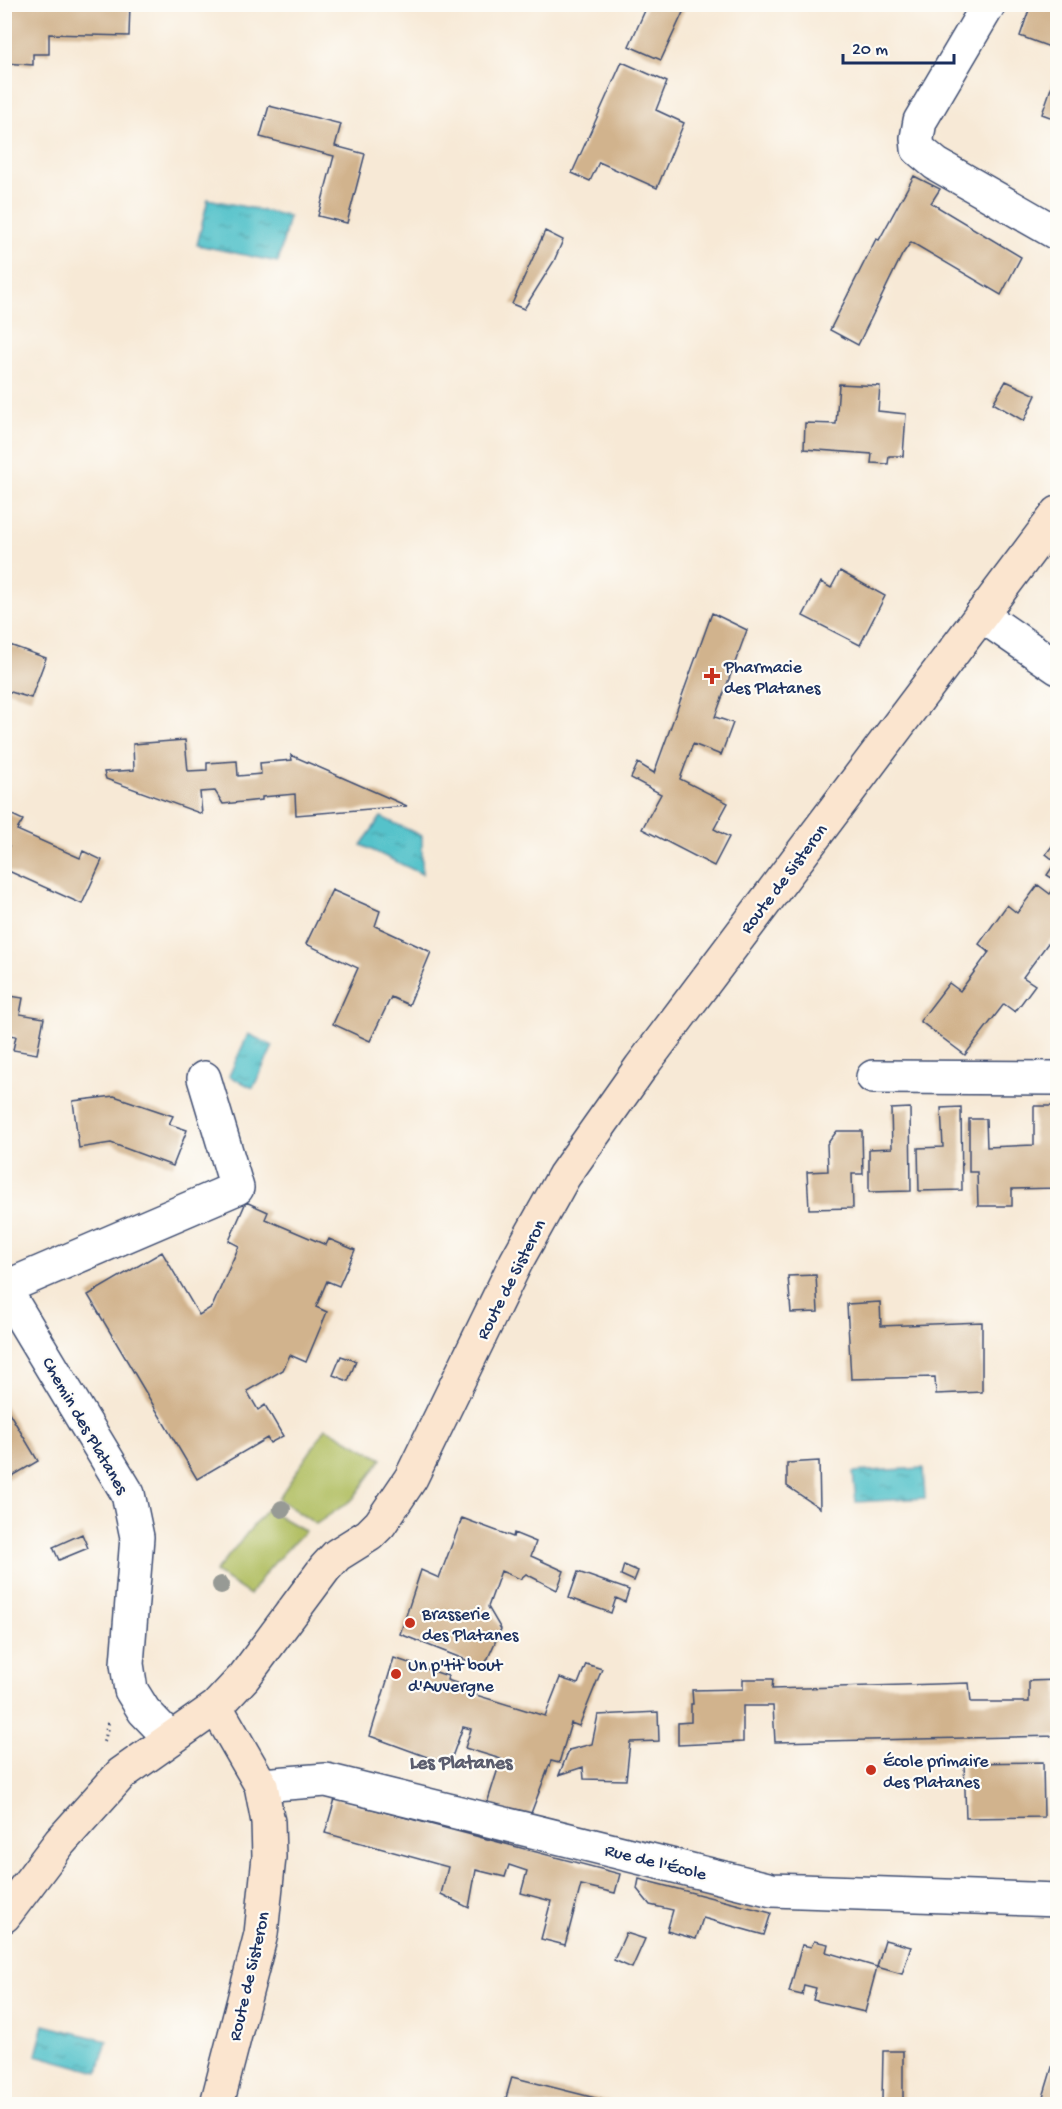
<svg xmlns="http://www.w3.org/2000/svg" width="1062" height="2109" font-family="'Gochi Hand',sans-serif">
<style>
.pitch{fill:#b0be61;stroke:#667660;stroke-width:1.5}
.water{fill:url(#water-ripples);stroke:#387894;stroke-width:1.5}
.building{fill:#d1b38d}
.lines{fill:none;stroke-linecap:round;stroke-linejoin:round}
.minor-casing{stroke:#3c4b70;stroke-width:36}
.secondary-casing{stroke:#3c4b70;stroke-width:36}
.path{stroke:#3c4b70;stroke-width:4;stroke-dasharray:1.5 4.5;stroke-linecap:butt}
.minor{stroke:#fff;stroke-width:33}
.secondary{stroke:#fbe5cf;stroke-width:33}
.tree{fill:#979a95}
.poi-dot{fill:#c8321e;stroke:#fdfcf7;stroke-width:2}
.labels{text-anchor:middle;stroke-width:4.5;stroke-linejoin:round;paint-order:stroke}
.poi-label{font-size:18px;fill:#1b2f5e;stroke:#fdfcf7;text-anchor:start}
.street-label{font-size:18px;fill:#1b2f5e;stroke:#fdfcf7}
.neighbourhood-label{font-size:20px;font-weight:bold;fill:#5b5d6e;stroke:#fdfcf7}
</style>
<defs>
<pattern id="water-ripples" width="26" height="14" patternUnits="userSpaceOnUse" patternTransform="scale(1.5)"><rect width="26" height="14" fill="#55c2ca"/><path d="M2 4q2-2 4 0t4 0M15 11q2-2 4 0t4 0" fill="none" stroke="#469ea7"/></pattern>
</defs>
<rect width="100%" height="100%" fill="#fdfcf7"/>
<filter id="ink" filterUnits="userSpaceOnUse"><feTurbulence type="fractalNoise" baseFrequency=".0167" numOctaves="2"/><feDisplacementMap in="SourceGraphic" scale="12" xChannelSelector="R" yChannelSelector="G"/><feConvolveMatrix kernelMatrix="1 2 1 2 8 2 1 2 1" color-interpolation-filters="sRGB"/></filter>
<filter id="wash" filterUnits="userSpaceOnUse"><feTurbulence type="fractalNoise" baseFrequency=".008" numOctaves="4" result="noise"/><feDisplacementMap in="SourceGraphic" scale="24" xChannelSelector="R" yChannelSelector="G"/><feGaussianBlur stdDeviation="1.35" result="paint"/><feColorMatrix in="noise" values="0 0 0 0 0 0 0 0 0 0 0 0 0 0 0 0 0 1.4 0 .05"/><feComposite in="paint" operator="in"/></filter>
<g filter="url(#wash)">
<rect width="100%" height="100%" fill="#f7e9d6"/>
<!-- pitch -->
<path class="pitch" d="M 326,1428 L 382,1459 L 353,1499 L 316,1524 L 278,1499 Z
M 267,1509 L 305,1531 C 285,1552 265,1570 250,1595 L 215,1572 Z"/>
<!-- water -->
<path class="water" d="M 208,199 L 289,216 L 278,262 L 197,245 Z
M 381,817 L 422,836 L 422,874 L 361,845 Z
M 248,1034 L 273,1046 L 253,1088 L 229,1076 Z
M 923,1468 L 925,1498 L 856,1502 L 853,1472 Z
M 44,2025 L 107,2041 L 98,2072 L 36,2055 Z"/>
<g id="blocks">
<!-- building -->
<path class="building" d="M 4,4 L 130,4 L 129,36 L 49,34 L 49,54 L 33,54 L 33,65 L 4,63 Z
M 648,4 L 678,4 L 685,8 L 661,60 L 629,46 Z
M 1031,4 L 1058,4 L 1058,50 L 1020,36 Z
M 622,62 L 667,82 L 656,110 L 684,123 L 657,188 L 599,162 L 590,181 L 572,173 Z
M 1057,71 L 1058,71 L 1058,120 L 1042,114 Z
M 269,106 L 341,124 L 335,146 L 365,154 L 347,223 L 318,216 L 334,156 L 260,137 Z
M 914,176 L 940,189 L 931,203 L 1021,257 L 1001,295 L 911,242 L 902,255 L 858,345 L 830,330 L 876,239 L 879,240 Z
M 545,231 L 563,240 L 554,261 L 524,309 L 512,304 Z
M 1006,381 L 1036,395 L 1024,421 L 993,403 Z
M 839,384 L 880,386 L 878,411 L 906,414 L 903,456 L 889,456 L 888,464 L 871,463 L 872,454 L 804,449 L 805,423 L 836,424 Z
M 840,571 L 885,596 L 860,645 L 803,616 L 821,582 L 831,588 Z
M 712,613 L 747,630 L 715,717 L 733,723 L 721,755 L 693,744 L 680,779 L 728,803 L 714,829 L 729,837 L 714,866 L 642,829 L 661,794 L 631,778 L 638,763 L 654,773 Z
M 4,643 L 46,658 L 31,698 L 4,690 Z
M 185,740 L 188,771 L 207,770 L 207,763 L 237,761 L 238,776 L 261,774 L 260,763 L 292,760 L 291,755 L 407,806 L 296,815 L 295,794 L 262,797 L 262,800 L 223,804 L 215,791 L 200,792 L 202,814 L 106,779 L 104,772 L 134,770 L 133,744 Z
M 4,811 L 23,820 L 17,830 L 80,858 L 83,851 L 102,860 L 82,904 L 4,869 L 4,857 L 9,846 L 4,844 Z
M 1058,838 L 1058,882 L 1047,875 L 1056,862 L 1046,854 Z
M 1058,884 L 1058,943 L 1051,939 L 1023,977 L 1035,985 L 1015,1012 L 1004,1004 L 965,1055 L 920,1021 L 949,983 L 960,991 L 969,979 L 989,952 L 979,944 L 1007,905 L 1017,913 L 1038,885 L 1050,894 Z
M 332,890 L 380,911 L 375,926 L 431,952 L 409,1005 L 391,997 L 370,1041 L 333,1024 L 358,968 L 306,944 Z
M 4,995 L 23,998 L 20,1014 L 44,1018 L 37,1054 L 13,1050 L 16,1036 L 4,1034 Z
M 114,1096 L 173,1116 L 169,1124 L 187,1130 L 173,1166 L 111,1143 L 79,1148 L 73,1101 Z
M 1034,1106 L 1058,1106 L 1058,1188 L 1012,1189 L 1012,1206 L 978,1206 L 977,1172 L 969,1172 L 969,1119 L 986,1119 L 987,1147 L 1034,1145 Z
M 961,1107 L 962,1190 L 919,1191 L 918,1148 L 943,1147 L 941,1108 Z
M 910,1108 L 911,1191 L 869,1192 L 869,1149 L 892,1148 L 891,1109 Z
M 837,1131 L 862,1131 L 863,1174 L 852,1174 L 853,1208 L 809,1209 L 807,1172 L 828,1171 L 827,1144 Z
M 246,1202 L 268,1212 L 265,1219 L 326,1245 L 329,1239 L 355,1250 L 339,1286 L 327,1281 L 316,1307 L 327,1312 L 306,1362 L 290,1355 L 283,1370 L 247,1391 L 258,1410 L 265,1405 L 283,1436 L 270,1443 L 267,1438 L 197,1479 L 88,1295 L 162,1252 L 199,1315 L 212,1307 L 239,1246 L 229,1241 Z
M 816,1275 L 818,1312 L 791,1313 L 788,1276 Z
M 880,1302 L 881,1326 L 982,1322 L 982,1392 L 936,1394 L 935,1377 L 851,1379 L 847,1304 Z
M 341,1356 L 356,1361 L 348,1381 L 333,1375 Z
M 4,1404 L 38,1461 L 4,1481 Z
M 819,1461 L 820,1508 L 787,1486 L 787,1463 Z
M 462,1518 L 513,1537 L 514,1533 L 536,1542 L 531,1556 L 564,1571 L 557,1590 L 526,1574 L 520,1579 L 501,1571 L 488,1607 L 501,1629 L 484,1667 L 400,1634 L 421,1570 L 439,1578 Z
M 82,1534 L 88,1548 L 59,1560 L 53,1547 Z
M 624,1565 L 638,1571 L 634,1581 L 621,1575 Z
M 578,1572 L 629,1590 L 625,1602 L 616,1598 L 611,1613 L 569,1598 Z
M 394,1658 L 448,1676 L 447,1680 L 465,1686 L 463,1691 L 545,1716 L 560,1678 L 578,1684 L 586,1664 L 602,1669 L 579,1726 L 571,1723 L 559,1763 L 551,1761 L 528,1821 L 485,1810 L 501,1759 L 465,1748 L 471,1729 L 463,1727 L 449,1765 L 370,1736 Z
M 743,1679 L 773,1679 L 772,1689 L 969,1683 L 971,1702 L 1029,1702 L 1029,1681 L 1058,1680 L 1058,1736 L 775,1742 L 773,1706 L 743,1706 L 743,1742 L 678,1745 L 678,1723 L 691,1722 L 691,1704 L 693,1704 L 692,1690 L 743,1689 Z
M 658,1712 L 659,1741 L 630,1742 L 626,1780 L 584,1779 L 583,1767 L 559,1775 L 569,1750 L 592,1744 L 598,1715 Z
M 1043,1762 L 1044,1817 L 966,1818 L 964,1763 Z
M 335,1799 L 620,1874 L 615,1893 L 581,1885 L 565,1945 L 541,1939 L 551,1901 L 521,1893 L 527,1871 L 509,1865 L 505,1877 L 476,1870 L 469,1908 L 441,1894 L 448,1867 L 325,1833 Z
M 639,1879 L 771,1913 L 764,1935 L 703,1918 L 696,1939 L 667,1931 L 673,1910 L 650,1905 L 637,1889 Z
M 626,1933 L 645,1939 L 632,1968 L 614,1960 Z
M 885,1940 L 911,1947 L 902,1974 L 877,1967 Z
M 814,1941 L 828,1944 L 826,1952 L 877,1967 L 865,2012 L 813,2000 L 816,1988 L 804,1985 L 802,1995 L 789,1992 L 802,1945 L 811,1947 Z
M 883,2051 L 903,2051 L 903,2100 L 882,2100 Z
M 1057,2051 L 1058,2104 L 1041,2104 Z
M 512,2077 L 619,2104 L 531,2104 L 506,2098 Z"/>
</g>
</g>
<g filter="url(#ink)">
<use href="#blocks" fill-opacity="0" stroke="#3c4b70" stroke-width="1.5"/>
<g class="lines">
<!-- minor casing -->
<g class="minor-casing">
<path id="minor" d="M 989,4 L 920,121 L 917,138 L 918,149 L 936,164 L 1058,234
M 981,615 L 1058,668
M 873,1077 L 1058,1078
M 4,1288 L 128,1494 L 137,1537 L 127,1664 L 131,1690 L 144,1711 L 170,1738
M 4,1288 L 237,1188 L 204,1078
M 261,1785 L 326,1780 L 772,1890 L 1058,1900"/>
</g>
<!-- secondary casing -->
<g class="secondary-casing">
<path id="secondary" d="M 216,1707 L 261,1785 L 268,1822 L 269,1857 L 261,1934 L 217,2104
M 4,1916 L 60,1842 L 121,1774 L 216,1707 L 244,1677 L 325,1568 L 337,1555 L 369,1535 L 380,1524 L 411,1478 L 516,1262 L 564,1176 L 641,1067 L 1058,513"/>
</g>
<!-- path -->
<path class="path" d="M 104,1742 L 108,1723"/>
<!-- minor -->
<use href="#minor" class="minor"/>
<!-- secondary -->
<use href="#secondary" class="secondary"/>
</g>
<!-- trees -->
<g class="tree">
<circle cx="282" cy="1509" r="9"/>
<circle cx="221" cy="1585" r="9"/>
</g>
</g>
<!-- markers -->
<g class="poi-dot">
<path d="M709 667h6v6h6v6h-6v6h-6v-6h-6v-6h6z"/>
<circle cx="410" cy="1623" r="6"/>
<circle cx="396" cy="1674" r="6"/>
<circle cx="871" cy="1770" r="6"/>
</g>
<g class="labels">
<!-- poi labels -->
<g class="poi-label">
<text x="724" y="672">Pharmacie<tspan x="724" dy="21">des Platanes</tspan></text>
<text x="422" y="1619">Brasserie<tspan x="422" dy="21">des Platanes</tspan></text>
<text x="408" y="1670">Un p'tit bout<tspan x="408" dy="21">d'Auvergne</tspan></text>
<text x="883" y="1766">École primaire<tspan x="883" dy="21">des Platanes</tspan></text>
</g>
<!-- street labels -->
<g class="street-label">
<text transform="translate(783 878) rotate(-53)" y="6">Route de Sisteron</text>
<text transform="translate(510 1279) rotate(-63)" y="6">Route de Sisteron</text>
<text transform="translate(86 1425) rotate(60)" y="6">Chemin des Platanes</text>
<text transform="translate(656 1861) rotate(14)" y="6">Rue de l'École</text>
<text transform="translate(248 1976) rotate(-77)" y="6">Route de Sisteron</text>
</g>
<!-- neighbourhood labels -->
<g class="neighbourhood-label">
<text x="461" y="1768">Les Platanes</text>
</g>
</g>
<!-- margin -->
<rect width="1062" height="2109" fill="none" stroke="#fdfcf7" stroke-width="24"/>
<!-- scale -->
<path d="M843 54v9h111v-9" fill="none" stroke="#1b2f5e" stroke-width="3"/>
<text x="852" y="54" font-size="18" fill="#1b2f5e" stroke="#fdfcf7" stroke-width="4.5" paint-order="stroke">20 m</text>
</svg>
